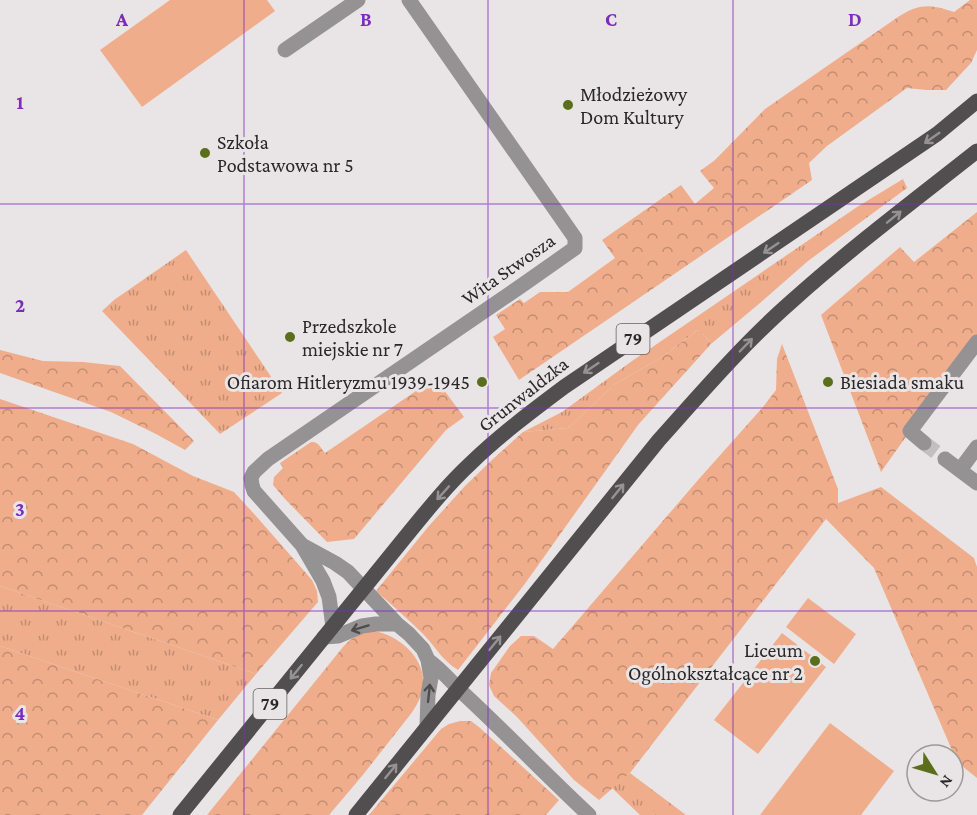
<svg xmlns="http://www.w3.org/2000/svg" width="977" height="815" font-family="'Crimson Pro',serif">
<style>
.grass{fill:url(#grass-tufts)}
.forest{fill:url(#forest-crowns)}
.pitch{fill:#f0ad8b}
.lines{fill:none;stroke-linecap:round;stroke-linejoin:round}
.minor-tunnel{stroke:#c3bfc0;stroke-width:15;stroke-dasharray:15 8;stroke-linecap:butt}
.minor{stroke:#949293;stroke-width:15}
.primary{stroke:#514e50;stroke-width:15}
.oneway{stroke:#959294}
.oneway2{stroke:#4e4d4d}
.grid{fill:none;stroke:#7b2cbf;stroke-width:1.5;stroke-opacity:0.55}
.poi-dot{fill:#5b6e1c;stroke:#e9e5e6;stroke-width:2}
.labels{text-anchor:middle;stroke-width:6;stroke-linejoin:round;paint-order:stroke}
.shield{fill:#e9e5e6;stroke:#636161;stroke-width:1.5}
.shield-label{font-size:18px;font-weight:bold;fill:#292828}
.poi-label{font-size:20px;fill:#292828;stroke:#e9e5e6;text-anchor:start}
.street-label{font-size:20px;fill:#292828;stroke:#e9e5e6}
.grid-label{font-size:20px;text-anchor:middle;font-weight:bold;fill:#7b2cbf;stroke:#e9e5e6;stroke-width:6;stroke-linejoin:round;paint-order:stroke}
</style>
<defs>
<pattern id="grass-tufts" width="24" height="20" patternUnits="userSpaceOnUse" patternTransform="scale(1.5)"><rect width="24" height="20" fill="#f0ad8b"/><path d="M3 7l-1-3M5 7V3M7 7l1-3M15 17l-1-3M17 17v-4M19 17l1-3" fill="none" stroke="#c28d72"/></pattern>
<pattern id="forest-crowns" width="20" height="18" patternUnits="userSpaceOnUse" patternTransform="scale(1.5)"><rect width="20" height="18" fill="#f0ad8b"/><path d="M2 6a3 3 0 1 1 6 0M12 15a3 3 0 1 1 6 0" fill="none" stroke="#c28d72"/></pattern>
</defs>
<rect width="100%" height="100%" fill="#e9e5e6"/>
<!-- grass -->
<path class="grass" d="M 903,179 L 907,188 L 808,261 L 760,303 L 711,344 L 699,329 L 659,359 L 615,384 L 568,428 L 523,432 L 562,412 L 632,361 L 803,244 L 857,207 Z
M 186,250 L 282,393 L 220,434 L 102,311 L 114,300 Z
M 0,586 L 256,674 L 218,720 L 0,646 Z
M 630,773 L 686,815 L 640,815 L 612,788 Z"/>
<!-- forest -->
<path class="forest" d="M 970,0 L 977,0 L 977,50 L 971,63 L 946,90 L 926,90 L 907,88 L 827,146 L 809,163 L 812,180 L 519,380 L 493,337 L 505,329 L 496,315 L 520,299 L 524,303 L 540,292 L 568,292 L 615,258 L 602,240 L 681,185 L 695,204 L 714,188 L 700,171 L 715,160 L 765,109 L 898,17 C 919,3 931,4 954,12 Z
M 977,212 L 977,342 L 910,431 L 881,472 L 821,315 L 900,247 L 914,262 Z
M 699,329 L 711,344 L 638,425 L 524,585 L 458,670 C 442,660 437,649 425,636 C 409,620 393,606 376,591 L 428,527 L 465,486 L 493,459 L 523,432 L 568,428 L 615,384 L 659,359 Z
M 782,344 L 838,489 L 838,503 L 881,487 L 974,558 L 977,567 L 977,778 L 957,762 L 874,568 L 826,519 L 630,773 L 599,800 L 574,780 L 517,717 L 494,696 L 489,685 L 491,673 L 510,646 L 521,636 L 534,636 L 553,649 L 698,480 L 763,407 L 776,390 L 777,359 Z
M 0,350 L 43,361 L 83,362 L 120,366 L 194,441 L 185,450 L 156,434 L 111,412 L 0,373 Z
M 435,378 L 464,417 L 446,430 L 354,539 L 327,542 L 285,499 L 273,485 L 274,477 L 283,468 L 280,463 L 311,442 C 319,441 321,449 325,453 Z
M 0,399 L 133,444 L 193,476 L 234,492 L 256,516 L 312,580 L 317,591 L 318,602 L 256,674 L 0,586 Z
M 374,631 C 400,635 427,660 423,688 C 421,698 416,707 410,715 L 362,776 L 329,815 L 207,815 L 343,647 C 352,637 360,633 374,631 Z
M 0,646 L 218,720 L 142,815 L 0,815 Z
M 460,721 L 471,721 L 479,727 L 559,800 L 546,815 L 369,815 L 441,729 L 449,724 Z"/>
<!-- pitch -->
<path class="pitch" d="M 170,0 L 267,0 L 275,11 L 142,107 L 100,50 Z
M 808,598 L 856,634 L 834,664 L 786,627 Z
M 782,633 L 826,667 L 758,754 L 714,720 Z
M 830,723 L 894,771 L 861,815 L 760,815 Z"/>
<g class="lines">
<!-- minor-tunnel -->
<path class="minor-tunnel" d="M 924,443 L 945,459"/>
<!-- minor -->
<path class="minor" d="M 285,50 L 358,0
M 924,443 L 910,431 L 977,342
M 945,459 L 977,483
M 960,470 L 977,447
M 302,545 L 335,563 L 348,572 L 397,624 L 409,634 L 423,649 L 428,660 L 431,678 L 428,695 L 427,727
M 333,627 L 329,597 L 323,581 L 302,545 L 254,491 L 252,485 L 251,478 L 254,472 L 268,459 L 521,286 L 575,248 L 575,238 L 409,0
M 324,637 L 338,636 L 362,626 L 376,624 L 397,624
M 428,660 C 442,670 452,683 465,695 C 507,734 547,776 589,815"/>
<!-- primary -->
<path class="primary" d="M 180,815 L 398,546 C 421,518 444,488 471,463 C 500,435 532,411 564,387 L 937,134 L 977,101
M 356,815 L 659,440 C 702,392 744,343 792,301 C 851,248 915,200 977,151"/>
</g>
<!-- one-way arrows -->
<defs><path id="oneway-shaft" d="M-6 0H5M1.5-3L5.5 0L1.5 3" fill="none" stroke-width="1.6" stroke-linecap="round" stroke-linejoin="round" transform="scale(1.5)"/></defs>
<g class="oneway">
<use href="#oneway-shaft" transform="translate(932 138) rotate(145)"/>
<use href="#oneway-shaft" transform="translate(894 217) rotate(-39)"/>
<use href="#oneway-shaft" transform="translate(771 248) rotate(146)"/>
<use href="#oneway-shaft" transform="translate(746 345) rotate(-46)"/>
<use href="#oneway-shaft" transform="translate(591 368) rotate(146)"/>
<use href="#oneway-shaft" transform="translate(618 491) rotate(-51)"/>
<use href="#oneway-shaft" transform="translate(443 493) rotate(132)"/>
<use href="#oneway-shaft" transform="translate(495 643) rotate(-51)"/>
<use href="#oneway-shaft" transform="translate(296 672) rotate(129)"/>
<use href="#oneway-shaft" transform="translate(391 771) rotate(-51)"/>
</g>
<g class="oneway2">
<use href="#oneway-shaft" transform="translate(360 628) rotate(163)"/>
<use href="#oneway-shaft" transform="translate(429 693) rotate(-84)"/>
</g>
<!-- grid -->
<path class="grid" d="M 244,0 L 244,815M 488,0 L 488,815M 733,0 L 733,815M 0,204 L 977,204M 0,408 L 977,408M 0,611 L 977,611"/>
<!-- markers -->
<g class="poi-dot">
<circle cx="568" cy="105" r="6"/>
<circle cx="205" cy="153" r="6"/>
<circle cx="290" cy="337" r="6"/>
<circle cx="482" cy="382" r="6"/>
<circle cx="828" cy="382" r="6"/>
<circle cx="815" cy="661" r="6"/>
</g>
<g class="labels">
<!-- shield labels -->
<g class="shield">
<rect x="616.5" y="324" width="33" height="30" rx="4.5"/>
<rect x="253.5" y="689" width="33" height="30" rx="4.5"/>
</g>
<g class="shield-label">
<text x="633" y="345">79</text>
<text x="270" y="710">79</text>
</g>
<!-- poi labels -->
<g class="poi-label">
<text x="580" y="101">Młodzieżowy<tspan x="580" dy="23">Dom Kultury</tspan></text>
<text x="217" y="149">Szkoła<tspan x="217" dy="23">Podstawowa nr 5</tspan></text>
<text x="302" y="333">Przedszkole<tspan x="302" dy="23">miejskie nr 7</tspan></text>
<text x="470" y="389" text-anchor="end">Ofiarom Hitleryzmu 1939-1945</text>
<text x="840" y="389">Biesiada smaku</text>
<text x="803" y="657" text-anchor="end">Liceum<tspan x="803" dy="23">Ogólnokształcące nr 2</tspan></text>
</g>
<!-- street labels -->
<g class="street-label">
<text transform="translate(508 269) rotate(-35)" y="7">Wita Stwosza</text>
<text transform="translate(523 394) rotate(-38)" y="7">Grunwaldzka</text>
</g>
</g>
<g class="grid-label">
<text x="122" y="26">A</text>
<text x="366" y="26">B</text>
<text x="611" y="26">C</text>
<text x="855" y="26">D</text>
<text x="20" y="109">1</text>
<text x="20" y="312">2</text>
<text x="20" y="516">3</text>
<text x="20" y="720">4</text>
</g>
<!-- north arrow -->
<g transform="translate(935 773) rotate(127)"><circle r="28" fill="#e9e5e6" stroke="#9c999a" stroke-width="1.5"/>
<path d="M0-4.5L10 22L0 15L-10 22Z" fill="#5b6e1c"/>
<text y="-9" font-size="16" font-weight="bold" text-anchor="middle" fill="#292828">N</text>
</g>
</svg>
